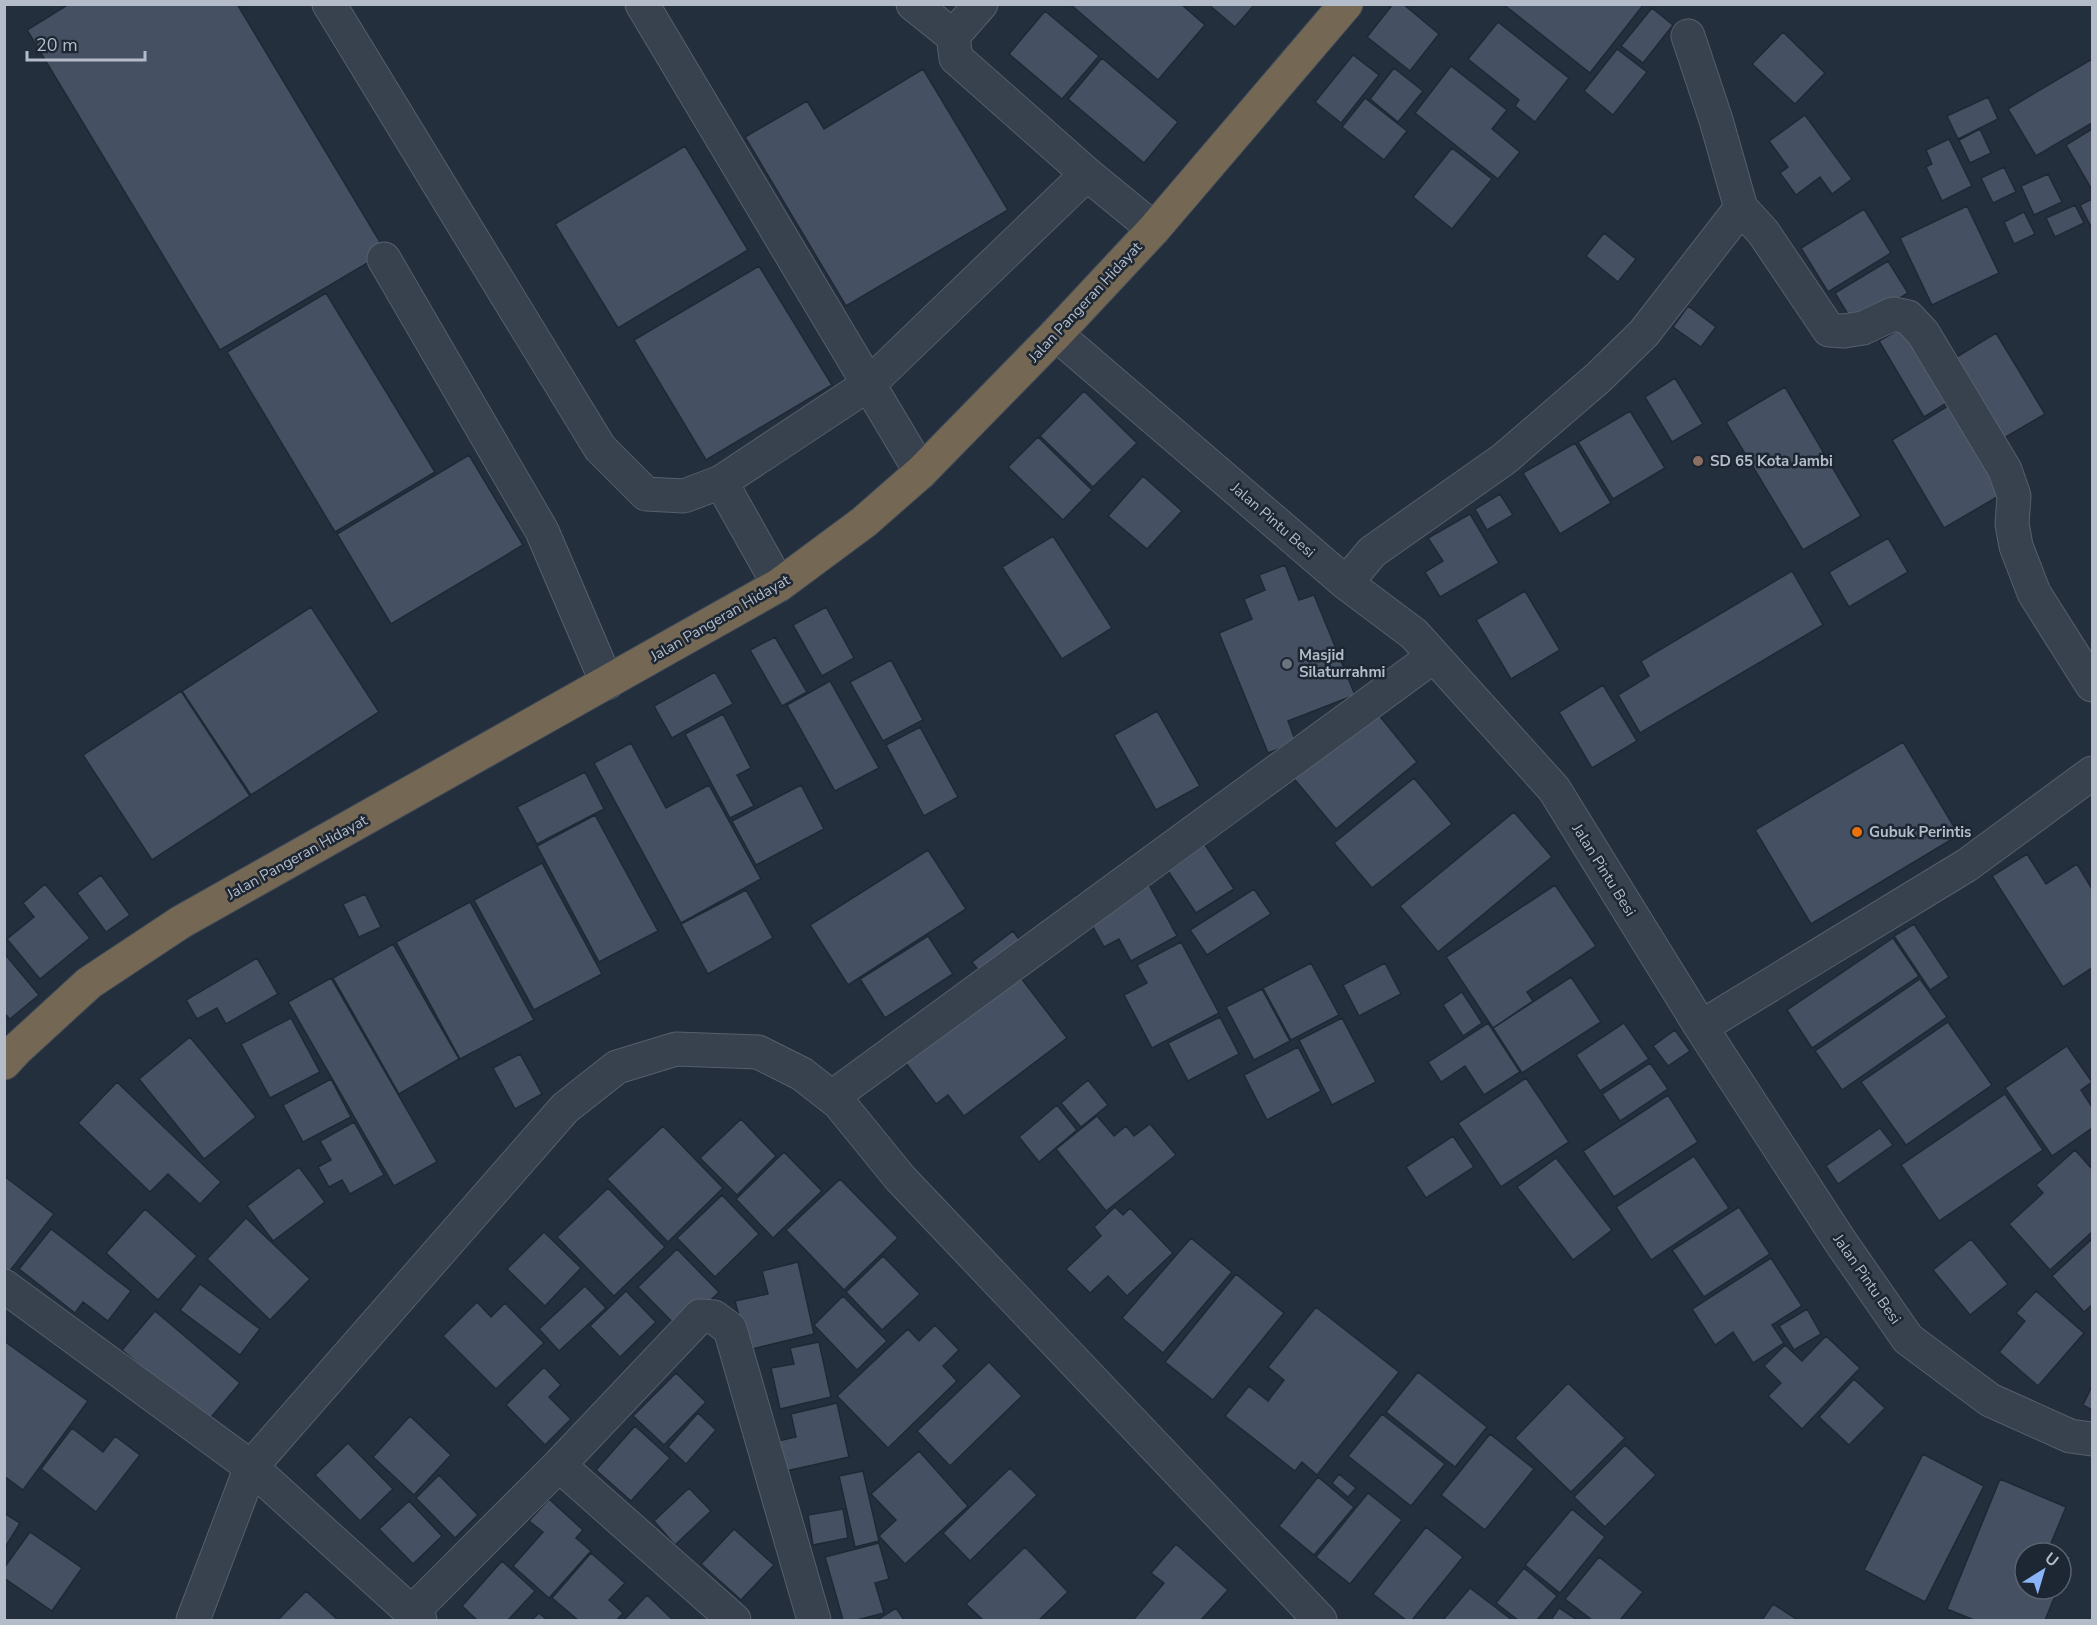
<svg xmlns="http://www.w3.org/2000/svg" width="2097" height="1625" font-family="'Nunito Sans',sans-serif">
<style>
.building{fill:#455162;stroke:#1f2835;stroke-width:1.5}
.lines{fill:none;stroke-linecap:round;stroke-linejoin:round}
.minor-casing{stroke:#565f6c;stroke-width:35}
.highway-casing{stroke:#434c59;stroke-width:35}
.minor{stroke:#38414e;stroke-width:33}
.highway{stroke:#746855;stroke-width:33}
.education-dot{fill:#8d6e63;stroke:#1d2633;stroke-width:2}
.worship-dot{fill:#6b7280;stroke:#1d2633;stroke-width:2}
.food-dot{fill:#e8710a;stroke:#1d2633;stroke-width:2}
.labels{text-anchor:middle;stroke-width:5;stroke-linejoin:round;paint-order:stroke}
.street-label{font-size:15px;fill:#b4bcc9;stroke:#1d2633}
.poi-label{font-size:15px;font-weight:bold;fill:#b4bcc9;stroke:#1d2633;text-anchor:start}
</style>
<rect width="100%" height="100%" fill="#242f3e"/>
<!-- building -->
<path class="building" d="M 69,4 L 237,4 L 386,252 L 220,350 L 27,30 Z
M 1070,4 L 1181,4 L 1205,25 L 1158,80 Z
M 1208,4 L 1255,4 L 1235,27 Z
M 1393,4 L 1403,4 L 1439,34 L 1410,71 L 1367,37 Z
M 1503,4 L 1644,4 L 1590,73 Z
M 1652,8 L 1673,25 L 1643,63 L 1621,46 Z
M 1045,11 L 1099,56 L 1062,99 L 1009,54 Z
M 1498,22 L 1569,78 L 1535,122 L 1515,106 L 1519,100 L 1468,59 Z
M 1783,32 L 1825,73 L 1795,104 L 1752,64 Z
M 1617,49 L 1647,72 L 1613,115 L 1584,91 Z
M 1353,55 L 1379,75 L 1341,123 L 1315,102 Z
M 1102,58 L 1178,122 L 1144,163 L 1068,99 Z
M 2092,59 L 2092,123 L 2036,156 L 2008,109 Z
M 1451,66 L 1507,110 L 1492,129 L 1520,152 L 1498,179 L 1415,113 Z
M 1394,68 L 1423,91 L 1398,122 L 1370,99 Z
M 923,69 L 1008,210 L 846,306 L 745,137 L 807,101 L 824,129 Z
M 1988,97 L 1998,119 L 1958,139 L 1947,116 Z
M 1365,98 L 1407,131 L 1384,160 L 1342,127 Z
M 1805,115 L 1852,179 L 1832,194 L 1820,177 L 1796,195 L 1780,173 L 1788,167 L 1769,141 Z
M 1980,129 L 1991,153 L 1970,163 L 1959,140 Z
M 2092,129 L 2092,190 L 2066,145 Z
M 1949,139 L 1972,186 L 1942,201 L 1926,167 L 1932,164 L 1926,150 Z
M 685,146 L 748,250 L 618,328 L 555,224 Z
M 1452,148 L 1492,179 L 1452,229 L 1413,197 Z
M 2004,167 L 2016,192 L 1993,203 L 1981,178 Z
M 2048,174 L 2062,202 L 2034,215 L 2021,186 Z
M 2092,199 L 2092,224 L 2090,225 L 2080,205 Z
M 2075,205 L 2084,223 L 2055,237 L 2046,218 Z
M 1967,206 L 1999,273 L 1932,305 L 1900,238 Z
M 1864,209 L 1891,253 L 1828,292 L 1801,248 Z
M 2024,212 L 2035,234 L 2014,244 L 2004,222 Z
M 1604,233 L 1636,259 L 1618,282 L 1586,256 Z
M 1888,261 L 1908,293 L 1855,326 L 1835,293 Z
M 759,266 L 832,385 L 706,460 L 634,340 Z
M 326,293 L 435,472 L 335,532 L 227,352 Z
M 1688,306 L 1716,327 L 1701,347 L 1673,327 Z
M 1908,324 L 1953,399 L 1924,417 L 1879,341 Z
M 1996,333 L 2045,414 L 1999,441 L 1950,361 Z
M 1675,378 L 1703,424 L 1672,442 L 1645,397 Z
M 1785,387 L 1861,516 L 1803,550 L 1726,422 Z
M 1084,391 L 1137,443 L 1093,487 L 1040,436 Z
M 1956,401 L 2009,490 L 1944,528 L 1892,440 Z
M 1630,411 L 1665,468 L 1613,499 L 1578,442 Z
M 1038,437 L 1092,490 L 1063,520 L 1008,467 Z
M 1575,443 L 1611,503 L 1560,534 L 1523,473 Z
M 469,455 L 523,545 L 391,624 L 337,534 Z
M 1143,476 L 1182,511 L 1147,549 L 1108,516 Z
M 1500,494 L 1513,515 L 1487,530 L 1475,509 Z
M 1470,514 L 1499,563 L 1440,597 L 1425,572 L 1443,561 L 1428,538 Z
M 1053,536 L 1112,628 L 1062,659 L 1002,567 Z
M 1888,538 L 1908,572 L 1849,607 L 1829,572 Z
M 1285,565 L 1299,600 L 1314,595 L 1355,695 L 1288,721 L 1296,742 L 1268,753 L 1219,633 L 1252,619 L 1244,599 L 1265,590 L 1259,575 Z
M 1792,571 L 1823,625 L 1640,733 L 1618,695 L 1649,676 L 1641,661 Z
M 1525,591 L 1560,650 L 1511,679 L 1476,620 Z
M 311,607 L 379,712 L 251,795 L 182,691 Z
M 826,607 L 854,658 L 822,676 L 793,625 Z
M 775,637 L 807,692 L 782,706 L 750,650 Z
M 891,660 L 923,720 L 883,741 L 850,682 Z
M 715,672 L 733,704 L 672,738 L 654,706 Z
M 830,681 L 879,768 L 835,791 L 787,705 Z
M 1603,685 L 1637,741 L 1592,768 L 1559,712 Z
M 181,691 L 250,796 L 152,860 L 83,755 Z
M 1373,708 L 1417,762 L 1336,829 L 1291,775 Z
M 1157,711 L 1200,786 L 1156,810 L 1114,735 Z
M 723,714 L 751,768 L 737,775 L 754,806 L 730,818 L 685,734 Z
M 920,727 L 958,797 L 924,816 L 886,745 Z
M 1903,742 L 1959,835 L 1811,924 L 1755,830 Z
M 631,743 L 666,808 L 709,785 L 761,879 L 681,923 L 594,763 Z
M 585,772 L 604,809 L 537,844 L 517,807 Z
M 1414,778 L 1452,824 L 1372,888 L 1334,843 Z
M 801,785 L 824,829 L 756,865 L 732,821 Z
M 1514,812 L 1552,857 L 1438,952 L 1400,906 Z
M 595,815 L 658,931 L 599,962 L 537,846 Z
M 1190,822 L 1234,889 L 1196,913 L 1152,847 Z
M 928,850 L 966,909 L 848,985 L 810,925 Z
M 2027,854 L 2046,884 L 2077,864 L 2092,889 L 2092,968 L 2063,987 L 1992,876 Z
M 542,863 L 602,974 L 534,1010 L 474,900 Z
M 1137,863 L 1177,936 L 1131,961 L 1119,939 L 1104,947 L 1076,896 Z
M 101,875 L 130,915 L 106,932 L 77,893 Z
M 45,884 L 90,938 L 40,979 L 7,939 L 34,917 L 23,903 Z
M 1555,885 L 1596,946 L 1527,992 L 1533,1001 L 1493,1028 L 1446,957 Z
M 1254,889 L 1271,914 L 1207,955 L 1190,930 Z
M 746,890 L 773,938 L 708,974 L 681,924 Z
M 365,894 L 381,927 L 359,937 L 343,904 Z
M 470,902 L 534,1020 L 460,1059 L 396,942 Z
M 1914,924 L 1949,977 L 1930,990 L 1894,936 Z
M 1013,931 L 1026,949 L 986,980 L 972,962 Z
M 928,936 L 953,974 L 885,1018 L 860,979 Z
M 1893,938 L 1919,976 L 1812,1048 L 1787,1010 Z
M 1181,942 L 1219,1013 L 1152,1048 L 1124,995 L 1147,983 L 1137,965 Z
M 393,944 L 459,1059 L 399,1094 L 333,978 Z
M 4,953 L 39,995 L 10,1019 L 4,1013 Z
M 257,958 L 278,994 L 226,1024 L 217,1008 L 197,1019 L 186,1000 Z
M 1311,963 L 1339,1015 L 1291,1040 L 1263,988 Z
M 1385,963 L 1401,994 L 1359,1016 L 1343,985 Z
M 1011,965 L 1067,1038 L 964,1116 L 948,1095 L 936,1104 L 897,1051 Z
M 1571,977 L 1601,1022 L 1522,1073 L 1493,1028 Z
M 331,978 L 437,1162 L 394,1186 L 288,1002 Z
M 1920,979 L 1947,1017 L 1842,1090 L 1815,1051 Z
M 1262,989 L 1290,1041 L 1254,1060 L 1226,1007 Z
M 1462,992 L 1482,1023 L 1463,1036 L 1443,1005 Z
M 1220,1017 L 1239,1054 L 1188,1081 L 1168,1043 Z
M 291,1018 L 320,1072 L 270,1098 L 241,1044 Z
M 1342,1018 L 1376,1082 L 1332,1105 L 1299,1040 Z
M 1948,1022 L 1992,1085 L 1906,1145 L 1861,1082 Z
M 1488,1023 L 1520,1072 L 1484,1095 L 1465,1066 L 1441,1082 L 1428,1062 Z
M 1624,1023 L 1649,1059 L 1600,1091 L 1576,1055 Z
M 1675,1030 L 1690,1051 L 1668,1066 L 1653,1046 Z
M 190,1037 L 256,1117 L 204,1159 L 139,1079 Z
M 2067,1046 L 2092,1082 L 2081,1090 L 2092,1107 L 2092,1128 L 2052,1156 L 2005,1088 Z
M 1298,1047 L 1321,1091 L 1267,1120 L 1244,1075 Z
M 520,1054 L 542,1094 L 515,1109 L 493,1068 Z
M 1650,1063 L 1668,1089 L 1620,1121 L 1602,1094 Z
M 1526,1078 L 1569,1142 L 1501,1187 L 1458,1123 Z
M 331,1079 L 351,1117 L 303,1142 L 283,1105 Z
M 1088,1080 L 1108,1105 L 1081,1127 L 1061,1103 Z
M 117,1082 L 221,1182 L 200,1204 L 168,1174 L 150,1192 L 78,1123 Z
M 2005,1094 L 2043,1150 L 1939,1221 L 1901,1165 Z
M 1668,1095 L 1698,1142 L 1614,1197 L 1583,1151 Z
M 1057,1105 L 1077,1130 L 1039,1162 L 1019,1137 Z
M 1097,1116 L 1114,1136 L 1126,1126 L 1134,1136 L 1150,1124 L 1176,1155 L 1106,1211 L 1056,1149 Z
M 741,1119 L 776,1156 L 737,1195 L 700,1158 Z
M 354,1122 L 384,1175 L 350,1194 L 342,1180 L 329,1187 L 318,1167 L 331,1160 L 320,1141 Z
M 663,1126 L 723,1188 L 668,1242 L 607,1179 Z
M 1880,1128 L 1893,1145 L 1838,1184 L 1826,1166 Z
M 1453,1136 L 1474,1167 L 1426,1198 L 1406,1167 Z
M 2075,1150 L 2092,1169 L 2092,1232 L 2050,1270 L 2009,1224 L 2043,1193 L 2036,1185 Z
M 784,1152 L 822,1191 L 773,1238 L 736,1199 Z
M 1694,1156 L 1729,1208 L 1651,1260 L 1616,1207 Z
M 1556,1158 L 1612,1230 L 1573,1260 L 1517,1187 Z
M 299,1167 L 325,1202 L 273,1241 L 247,1206 Z
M 4,1176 L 54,1214 L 9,1272 L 4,1269 Z
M 840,1179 L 898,1238 L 844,1290 L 786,1230 Z
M 608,1188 L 665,1247 L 614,1296 L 557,1237 Z
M 722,1195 L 759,1234 L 715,1277 L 677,1238 Z
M 1115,1207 L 1123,1215 L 1130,1208 L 1173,1253 L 1127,1296 L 1108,1276 L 1090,1293 L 1066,1269 L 1101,1236 L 1094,1227 Z
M 1739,1207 L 1770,1254 L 1704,1297 L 1672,1250 Z
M 145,1209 L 197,1256 L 158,1300 L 106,1253 Z
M 246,1218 L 310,1279 L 270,1320 L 207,1259 Z
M 51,1229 L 131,1291 L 108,1321 L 83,1302 L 75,1313 L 19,1269 Z
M 544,1232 L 581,1268 L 545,1306 L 507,1269 Z
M 1191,1238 L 1232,1272 L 1163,1353 L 1122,1318 Z
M 1971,1239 L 2008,1284 L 1970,1315 L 1933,1270 Z
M 2092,1239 L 2092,1305 L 2084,1312 L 2052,1276 Z
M 677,1249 L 719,1292 L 680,1330 L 638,1287 Z
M 883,1256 L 920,1294 L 882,1330 L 846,1292 Z
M 1771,1258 L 1802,1306 L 1772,1325 L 1784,1343 L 1753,1363 L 1733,1332 L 1715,1345 L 1692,1309 Z
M 798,1262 L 814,1334 L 748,1350 L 735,1301 L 768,1294 L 762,1271 Z
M 1236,1274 L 1284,1313 L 1213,1400 L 1165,1362 Z
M 200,1284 L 260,1329 L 240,1355 L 180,1310 Z
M 585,1286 L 606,1308 L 559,1351 L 539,1329 Z
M 626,1291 L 656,1322 L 620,1357 L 590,1326 Z
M 2036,1291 L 2084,1333 L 2038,1386 L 1999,1352 L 2025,1321 L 2016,1313 Z
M 843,1296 L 887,1341 L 857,1370 L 814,1325 Z
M 477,1302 L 491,1317 L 505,1303 L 544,1343 L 496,1389 L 443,1336 Z
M 1316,1307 L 1399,1372 L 1317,1475 L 1302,1462 L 1295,1471 L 1225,1416 L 1249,1386 L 1268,1401 L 1284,1380 L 1268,1367 Z
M 1807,1309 L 1821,1334 L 1794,1350 L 1779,1326 Z
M 155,1311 L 240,1383 L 207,1422 L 122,1350 Z
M 935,1325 L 959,1350 L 943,1366 L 957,1381 L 888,1448 L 837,1396 L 908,1329 L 919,1341 Z
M 1826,1336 L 1860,1368 L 1802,1429 L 1768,1396 L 1781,1383 L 1764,1366 L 1785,1345 L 1802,1361 Z
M 4,1341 L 88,1401 L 23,1490 L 4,1476 Z
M 819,1342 L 831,1397 L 780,1409 L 771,1368 L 794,1364 L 790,1348 Z
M 989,1362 L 1022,1396 L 950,1466 L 917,1431 Z
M 544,1367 L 561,1385 L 549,1397 L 571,1419 L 545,1445 L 506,1405 Z
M 1418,1372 L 1487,1427 L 1455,1467 L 1386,1412 Z
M 676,1373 L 706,1402 L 664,1445 L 633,1416 Z
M 1854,1379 L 1885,1408 L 1849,1445 L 1819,1417 Z
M 1568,1383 L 1625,1438 L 1571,1492 L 1515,1438 Z
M 2092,1386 L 2092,1410 L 2083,1405 Z
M 837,1403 L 849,1457 L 786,1471 L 778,1441 L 796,1437 L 791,1414 Z
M 698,1413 L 716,1430 L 686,1464 L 668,1447 Z
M 1382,1414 L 1445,1464 L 1411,1506 L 1348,1456 Z
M 410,1416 L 451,1455 L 414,1495 L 373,1457 Z
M 635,1426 L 670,1458 L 631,1501 L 596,1470 Z
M 72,1428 L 103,1452 L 115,1436 L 140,1455 L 96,1512 L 41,1469 Z
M 1490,1434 L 1534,1469 L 1485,1530 L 1441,1495 Z
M 348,1443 L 393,1489 L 360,1521 L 315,1475 Z
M 1625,1445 L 1656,1475 L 1605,1527 L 1574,1497 Z
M 919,1451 L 968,1506 L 905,1564 L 879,1536 L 896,1520 L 871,1494 Z
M 1923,1454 L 1984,1486 L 1925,1602 L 1864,1570 Z
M 1010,1468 L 1037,1495 L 970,1561 L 943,1533 Z
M 863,1471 L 879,1541 L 855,1547 L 839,1476 Z
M 1339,1474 L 1356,1488 L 1348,1497 L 1332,1483 Z
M 439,1475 L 478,1515 L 455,1538 L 416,1498 Z
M 1318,1477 L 1354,1507 L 1314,1555 L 1279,1526 Z
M 2000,1479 L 2066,1507 L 2049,1548 L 2071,1557 L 2061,1583 L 2061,1553 L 2025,1553 L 2025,1589 L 2058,1589 L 2045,1620 L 1974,1620 L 1947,1609 Z
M 689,1488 L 711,1511 L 675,1545 L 654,1521 Z
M 1368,1493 L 1402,1520 L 1350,1584 L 1316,1557 Z
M 549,1499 L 583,1530 L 576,1538 L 591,1551 L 549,1598 L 513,1566 L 543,1532 L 529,1521 Z
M 409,1501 L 442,1536 L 413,1564 L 379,1529 Z
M 843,1509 L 848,1538 L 813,1545 L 808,1515 Z
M 1572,1509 L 1605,1537 L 1560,1593 L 1525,1565 Z
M 4,1513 L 20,1523 L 4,1549 Z
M 1426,1527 L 1463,1557 L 1412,1620 L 1406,1620 L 1373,1594 Z
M 734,1529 L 774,1565 L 741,1600 L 701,1564 Z
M 30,1532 L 82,1568 L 52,1611 L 4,1578 L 4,1568 Z
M 879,1543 L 889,1579 L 875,1583 L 884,1613 L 857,1620 L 843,1620 L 825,1557 Z
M 1176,1544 L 1228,1590 L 1201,1620 L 1136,1620 L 1134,1619 L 1164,1583 L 1151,1573 Z
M 1025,1547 L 1068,1592 L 1039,1620 L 983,1620 L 966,1604 Z
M 591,1553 L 625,1583 L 609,1600 L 623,1613 L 617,1620 L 578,1620 L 552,1598 Z
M 1599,1557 L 1643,1592 L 1620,1620 L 1592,1620 L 1565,1599 Z
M 502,1561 L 535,1591 L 508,1620 L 477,1620 L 462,1606 Z
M 1524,1568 L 1557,1596 L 1537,1620 L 1518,1620 L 1496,1603 Z
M 1470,1588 L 1512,1620 L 1443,1620 Z
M 306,1591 L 338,1620 L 278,1620 Z
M 647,1595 L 673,1620 L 624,1620 Z
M 1773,1604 L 1798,1620 L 1762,1620 Z
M 896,1608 L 904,1620 L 877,1620 Z
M 1559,1608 L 1577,1620 L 1551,1620 Z
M 539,1613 L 547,1620 L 532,1620 Z"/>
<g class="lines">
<!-- minor casing -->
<g class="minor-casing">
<path id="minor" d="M 329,4 L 600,448 L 646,494 L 684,496 L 721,482 L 869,384 L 1087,174
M 642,4 L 921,472
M 913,4 L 953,36 L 956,58 L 1087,174 L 1154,229
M 953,36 L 981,4
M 1688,36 L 1716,120 L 1741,208 L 1763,232 L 1829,330 L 1844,331 L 1863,328 L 1893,314 L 1908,317 L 1923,333 L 2005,470 L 2014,496 L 2012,524 L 2016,546 L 2034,593 L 2092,685
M 384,259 L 542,531 L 607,683
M 1056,334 L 1346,583 L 1414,634 L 1554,789 L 1701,1027 L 1840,1241 L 1908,1339 L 1990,1400 L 2070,1436 L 2092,1439
M 721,482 L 779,585
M 1346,583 L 1372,552 L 1504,459 L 1598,378 L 1644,333 L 1741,208
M 1701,1027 L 1967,865 L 2092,773
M 832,1097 L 1434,656
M 4,1286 L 251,1467 L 420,1620
M 559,1465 L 734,1620
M 411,1613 L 559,1465 L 700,1316 L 714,1317 L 730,1329 L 814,1620
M 193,1620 L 251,1467 L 565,1108 L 617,1067 L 676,1049 L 758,1052 L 802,1074 L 839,1103 L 900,1178 L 1320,1620"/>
</g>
<!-- highway casing -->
<g class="highway-casing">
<path id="highway" d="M 4,1063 L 17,1049 L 89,983 L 181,922 L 779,585 L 864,522 L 921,472 L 1056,334 L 1154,229 L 1346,4"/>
</g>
<!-- minor -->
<use href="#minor" class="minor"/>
<!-- highway -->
<use href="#highway" class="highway"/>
</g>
<!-- markers -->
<circle class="education-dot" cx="1698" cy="461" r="6"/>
<circle class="worship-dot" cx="1287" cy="664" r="6"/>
<circle class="food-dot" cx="1857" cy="832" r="6"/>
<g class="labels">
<!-- street labels -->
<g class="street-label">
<text transform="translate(1085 302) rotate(-47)" y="5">Jalan Pangeran Hidayat</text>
<text transform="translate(1273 520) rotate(41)" y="5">Jalan Pintu Besi</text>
<text transform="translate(720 618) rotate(-30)" y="5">Jalan Pangeran Hidayat</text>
<text transform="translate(297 857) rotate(-29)" y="5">Jalan Pangeran Hidayat</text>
<text transform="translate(1604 870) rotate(58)" y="5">Jalan Pintu Besi</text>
<text transform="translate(1867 1279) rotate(55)" y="5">Jalan Pintu Besi</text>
</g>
<!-- poi labels -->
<g class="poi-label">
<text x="1710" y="466">SD 65 Kota Jambi</text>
<text x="1299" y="660">Masjid<tspan x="1299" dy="17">Silaturrahmi</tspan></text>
<text x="1869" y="837">Gubuk Perintis</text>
</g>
</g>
<!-- border -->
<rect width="2097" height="1625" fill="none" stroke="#b4bcc9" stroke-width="12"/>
<!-- north arrow -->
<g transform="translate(2043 1571) rotate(37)"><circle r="28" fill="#1d2633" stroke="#59626f" stroke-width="1.5"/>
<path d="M0-4.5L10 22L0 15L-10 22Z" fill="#8ab4f8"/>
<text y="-9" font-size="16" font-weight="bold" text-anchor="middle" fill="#b4bcc9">U</text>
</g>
<!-- scale -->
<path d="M27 51v9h118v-9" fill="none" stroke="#b4bcc9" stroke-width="3"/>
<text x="36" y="51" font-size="18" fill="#b4bcc9" stroke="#1d2633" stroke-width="4.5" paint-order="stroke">20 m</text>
</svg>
